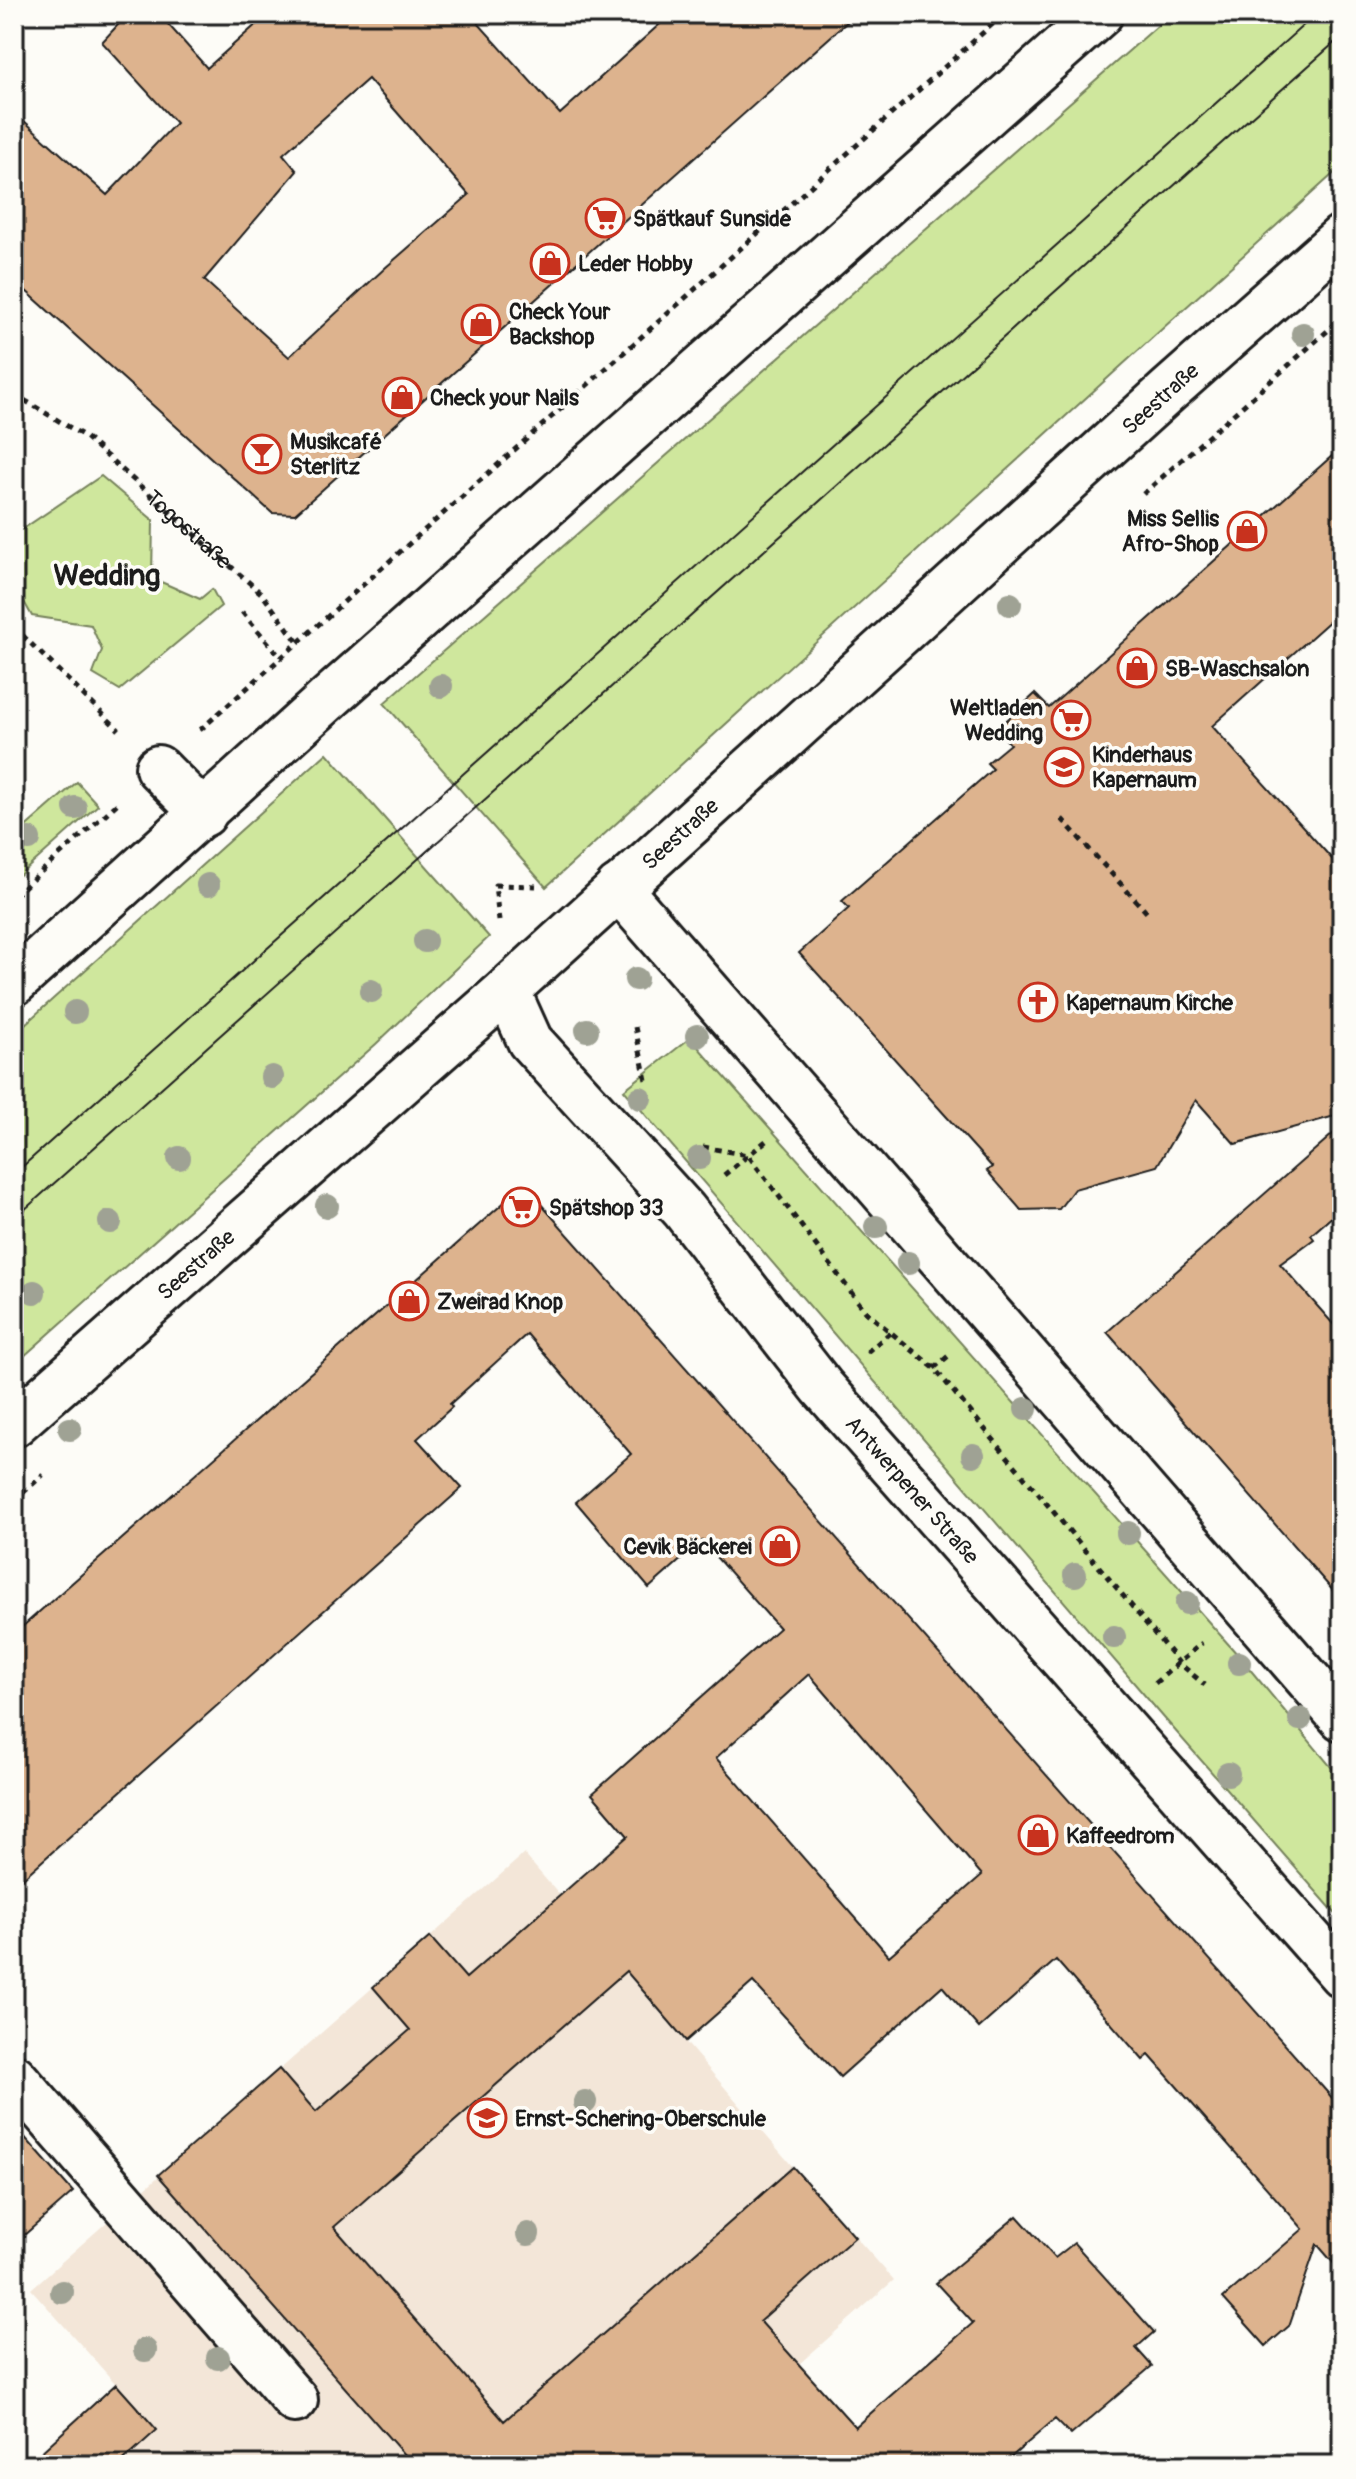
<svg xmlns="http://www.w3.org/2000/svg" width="1356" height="2479" font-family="Pangolin,sans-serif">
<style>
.built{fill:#f3e6d8}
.green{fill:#cfe79d;stroke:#76825c;stroke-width:2}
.building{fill:#ddb38e;stroke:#1c1c1c;stroke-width:2;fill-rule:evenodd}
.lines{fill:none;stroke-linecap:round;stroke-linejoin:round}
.minor-casing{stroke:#1c1c1c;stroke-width:50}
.major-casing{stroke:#1c1c1c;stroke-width:50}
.path{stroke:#1c1c1c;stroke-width:5;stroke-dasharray:6 6;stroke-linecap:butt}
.minor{stroke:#fdfcf7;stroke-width:44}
.major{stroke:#fdfcf7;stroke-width:44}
.tram{stroke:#1c1c1c;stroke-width:2}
.tree{fill:#9fa294}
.labels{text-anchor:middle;stroke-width:7;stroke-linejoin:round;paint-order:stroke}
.poi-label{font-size:22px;font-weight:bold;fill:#1c1c1c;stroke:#fdfcf7;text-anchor:start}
.street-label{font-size:22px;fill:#1c1c1c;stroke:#fdfcf7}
.district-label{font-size:30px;font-weight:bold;fill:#1c1c1c;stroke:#fdfcf7}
</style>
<rect width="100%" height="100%" fill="#fdfcf7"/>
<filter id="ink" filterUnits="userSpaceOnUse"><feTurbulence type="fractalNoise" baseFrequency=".0125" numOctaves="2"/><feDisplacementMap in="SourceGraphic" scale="16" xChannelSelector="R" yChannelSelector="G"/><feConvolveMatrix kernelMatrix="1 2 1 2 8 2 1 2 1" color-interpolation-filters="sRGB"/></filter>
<g filter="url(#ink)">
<!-- built -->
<path class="built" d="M 524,1854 L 793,2167 L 894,2280 L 685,2465 L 118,2465 L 157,2430 L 31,2289 Z"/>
<!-- green -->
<path class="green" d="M 1171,14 L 1342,14 L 1342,166 L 546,887 L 384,703 Z
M 101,476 L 153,520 L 152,578 L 200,599 L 212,589 L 221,606 L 120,690 L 93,674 L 102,650 L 91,625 L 32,616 L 14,584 L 14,540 L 17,533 Z
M 327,753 L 489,937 L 376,1044 L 14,1365 L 14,1034 Z
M 77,782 L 98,805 L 14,880 L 14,837 Z
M 690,1038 L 1238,1655 L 1342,1780 L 1342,1921 L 1165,1719 L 624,1090 Z"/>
<!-- building -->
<path class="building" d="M 128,14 L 159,14 L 207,68 L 268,14 L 470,14 L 560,114 L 671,14 L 856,14 L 295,514 L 272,513 L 14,280 L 14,112 L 107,195 L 176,123 L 102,42 ZM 368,79 L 469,195 L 385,268 L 289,357 L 204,280 L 297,171 L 283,154 Z
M 1342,447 L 1342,610 L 1212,726 L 1342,870 L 1342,1114 L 1235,1144 L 1196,1100 L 1157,1166 L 1074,1189 L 1059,1209 L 1021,1210 L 987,1171 L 992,1167 L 799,953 L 849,908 L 842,901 L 993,769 L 987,763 L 1010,744 L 997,729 L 1035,694 L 1049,708 Z
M 1342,1126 L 1342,1208 L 1311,1235 L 1314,1239 L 1280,1264 L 1342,1334 L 1342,1601 L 1107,1332 Z
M 524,1185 L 1342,2109 L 1342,2273 L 1317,2244 L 1289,2326 L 1266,2346 L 1223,2298 L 1303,2229 L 1149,2055 L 1143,2060 L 1056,1960 L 979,2028 L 942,1986 L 840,2077 L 753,1982 L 686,2041 L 626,1971 L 334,2227 L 504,2421 L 793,2167 L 855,2237 L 760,2321 L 855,2427 L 973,2323 L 936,2283 L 1017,2216 L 1055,2258 L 1074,2243 L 1154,2332 L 1136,2348 L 1152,2366 L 1071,2435 L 1055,2419 L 1002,2465 L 413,2465 L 158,2175 L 279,2069 L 316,2112 L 410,2030 L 373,1987 L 430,1937 L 466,1978 L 628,1836 L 592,1794 L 779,1628 L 702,1541 L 649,1588 L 576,1502 L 631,1454 L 527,1334 L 450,1404 L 452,1407 L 417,1439 L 462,1488 L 14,1886 L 14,1634 ZM 809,1674 L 982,1875 L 889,1956 L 716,1758 Z
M 14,2125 L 73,2192 L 14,2244 Z
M 116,2384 L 157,2430 L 118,2465 L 27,2465 Z"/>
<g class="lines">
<!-- minor casing -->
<g class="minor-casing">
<g id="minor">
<path d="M 158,768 L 204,814"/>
<path d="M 618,888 L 1342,1718"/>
<path id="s2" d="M 507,990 L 530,1041 L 684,1210 L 822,1387 L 1342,1975"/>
<path d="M 14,2077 L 295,2400"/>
</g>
</g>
<!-- major casing -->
<g class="major-casing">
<g id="major">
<path d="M 14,983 L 328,699 L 1100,14"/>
<path id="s3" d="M 14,1424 L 507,990 L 1169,390 L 1342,237"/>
</g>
</g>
<!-- path -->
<g class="path">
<path id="s1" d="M 14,394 L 84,436 L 262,594 L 300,645"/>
<path d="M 1143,494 L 1342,318"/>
<path d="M 242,612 L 282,659"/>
<path d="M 14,627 L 119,730"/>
<path d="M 200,730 L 1004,14"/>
<path d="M 1062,819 L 1149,915"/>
<path d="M 14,896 L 118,803"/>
<path d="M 499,921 L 495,885 L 536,886"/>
<path d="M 635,1027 L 647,1085"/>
<path d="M 703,1147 L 748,1155 L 866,1312 L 934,1368 L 1179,1663 L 1205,1685"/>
<path d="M 724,1175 L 766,1141"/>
<path d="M 867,1352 L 891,1332"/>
<path d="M 934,1368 L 952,1353"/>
<path d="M 14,1501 L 43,1475"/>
<path d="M 1155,1683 L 1202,1643"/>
</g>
<!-- minor -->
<use href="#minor" class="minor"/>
<!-- major -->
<use href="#major" class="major"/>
<!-- tram -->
<path class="tram" d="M 14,1174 L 1316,14
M 14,1219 L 1342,36"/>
</g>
<!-- trees -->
<g class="tree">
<circle cx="1303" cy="334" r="12"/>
<circle cx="1010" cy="604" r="12"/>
<circle cx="441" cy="686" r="12"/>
<circle cx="75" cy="808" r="12"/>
<circle cx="29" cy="839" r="12"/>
<circle cx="208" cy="885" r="12"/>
<circle cx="425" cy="941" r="12"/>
<circle cx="636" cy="979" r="12"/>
<circle cx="371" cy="991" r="12"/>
<circle cx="75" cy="1012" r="12"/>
<circle cx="587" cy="1030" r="12"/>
<circle cx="697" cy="1036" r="12"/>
<circle cx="272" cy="1077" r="12"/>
<circle cx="640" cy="1098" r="12"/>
<circle cx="179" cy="1158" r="12"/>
<circle cx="699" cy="1158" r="12"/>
<circle cx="327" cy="1206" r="12"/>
<circle cx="110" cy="1222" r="12"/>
<circle cx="876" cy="1227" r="12"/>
<circle cx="908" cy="1263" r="12"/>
<circle cx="34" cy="1292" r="12"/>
<circle cx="1026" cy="1409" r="12"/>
<circle cx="70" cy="1429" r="12"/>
<circle cx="973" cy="1455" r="12"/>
<circle cx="1128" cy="1533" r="12"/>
<circle cx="1075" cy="1575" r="12"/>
<circle cx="1187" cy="1603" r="12"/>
<circle cx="1114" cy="1637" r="12"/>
<circle cx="1239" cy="1663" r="12"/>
<circle cx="1300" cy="1719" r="12"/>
<circle cx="1228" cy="1774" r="12"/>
<circle cx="585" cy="2102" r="12"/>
<circle cx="528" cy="2234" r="12"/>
<circle cx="62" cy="2292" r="12"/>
<circle cx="145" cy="2350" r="12"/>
<circle cx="218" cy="2358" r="12"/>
</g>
</g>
<!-- icons -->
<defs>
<g id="supermarket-ring" transform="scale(2)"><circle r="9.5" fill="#fdfcf7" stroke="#c8321e" stroke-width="1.5"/><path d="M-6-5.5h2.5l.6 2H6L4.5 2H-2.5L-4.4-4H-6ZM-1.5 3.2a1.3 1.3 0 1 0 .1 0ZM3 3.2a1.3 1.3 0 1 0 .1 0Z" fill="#c8321e"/></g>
<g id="shop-ring" transform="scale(2)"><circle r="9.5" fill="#fdfcf7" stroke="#c8321e" stroke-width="1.5"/><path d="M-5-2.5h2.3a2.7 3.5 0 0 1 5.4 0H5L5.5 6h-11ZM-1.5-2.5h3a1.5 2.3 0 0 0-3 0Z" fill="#c8321e"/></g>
<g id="bar-ring" transform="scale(2)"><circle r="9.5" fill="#fdfcf7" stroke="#c8321e" stroke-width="1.5"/><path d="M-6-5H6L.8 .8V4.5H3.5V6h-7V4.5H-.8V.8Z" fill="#c8321e"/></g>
<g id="school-ring" transform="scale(2)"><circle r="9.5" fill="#fdfcf7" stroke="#c8321e" stroke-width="1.5"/><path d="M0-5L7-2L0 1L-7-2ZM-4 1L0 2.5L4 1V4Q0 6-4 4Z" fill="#c8321e"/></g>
<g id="church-ring" transform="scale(2)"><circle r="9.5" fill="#fdfcf7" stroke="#c8321e" stroke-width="1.5"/><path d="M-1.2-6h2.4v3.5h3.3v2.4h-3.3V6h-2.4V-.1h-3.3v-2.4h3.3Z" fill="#c8321e"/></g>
</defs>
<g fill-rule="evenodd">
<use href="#supermarket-ring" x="605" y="218"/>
<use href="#shop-ring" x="550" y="263"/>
<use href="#shop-ring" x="481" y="324"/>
<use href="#shop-ring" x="402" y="397"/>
<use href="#bar-ring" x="262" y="454"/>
<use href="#shop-ring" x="1247" y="531"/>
<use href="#shop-ring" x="1137" y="668"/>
<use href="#supermarket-ring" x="1071" y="720"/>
<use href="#school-ring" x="1064" y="767"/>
<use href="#church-ring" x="1038" y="1002"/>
<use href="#supermarket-ring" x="521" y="1207"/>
<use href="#shop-ring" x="409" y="1301"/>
<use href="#shop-ring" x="780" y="1546"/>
<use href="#shop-ring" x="1038" y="1835"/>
<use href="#school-ring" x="487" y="2118"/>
</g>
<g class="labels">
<!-- poi labels -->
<g class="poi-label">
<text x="633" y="226">Spätkauf Sunside</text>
<text x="578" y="271">Leder Hobby</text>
<text x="509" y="319">Check Your<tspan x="509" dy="25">Backshop</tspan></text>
<text x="430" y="405">Check your Nails</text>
<text x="290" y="449">Musikcafé<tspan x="290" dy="25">Sterlitz</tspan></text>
<text x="1219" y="526" text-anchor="end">Miss Sellis<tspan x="1219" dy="25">Afro-Shop</tspan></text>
<text x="1165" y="676">SB-Waschsalon</text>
<text x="1043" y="715" text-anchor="end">Weltladen<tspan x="1043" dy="25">Wedding</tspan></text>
<text x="1092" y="762">Kinderhaus<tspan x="1092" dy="25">Kapernaum</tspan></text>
<text x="1066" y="1010">Kapernaum Kirche</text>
<text x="549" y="1215">Spätshop 33</text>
<text x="437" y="1309">Zweirad Knop</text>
<text x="752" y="1554" text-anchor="end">Cevik Bäckerei</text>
<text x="1066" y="1843">Kaffeedrom</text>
<text x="515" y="2126">Ernst-Schering-Oberschule</text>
</g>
<!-- street labels -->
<g class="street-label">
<text dy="8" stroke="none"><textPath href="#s3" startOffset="1538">Seestraße</textPath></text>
<text dy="8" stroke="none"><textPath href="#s1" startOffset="222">Togostraße</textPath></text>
<text dy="8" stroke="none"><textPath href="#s3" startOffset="890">Seestraße</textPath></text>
<text dy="8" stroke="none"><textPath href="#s3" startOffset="242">Seestraße</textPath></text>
<text dy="8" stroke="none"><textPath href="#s2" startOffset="646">Antwerpener Straße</textPath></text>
</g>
<!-- district labels -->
<g class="district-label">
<text x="107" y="585">Wedding</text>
</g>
</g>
<!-- margin -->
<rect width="1356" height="2479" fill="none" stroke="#fdfcf7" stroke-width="48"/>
<rect x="24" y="24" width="1308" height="2431" fill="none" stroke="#1c1c1c" stroke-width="3" filter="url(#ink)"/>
</svg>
